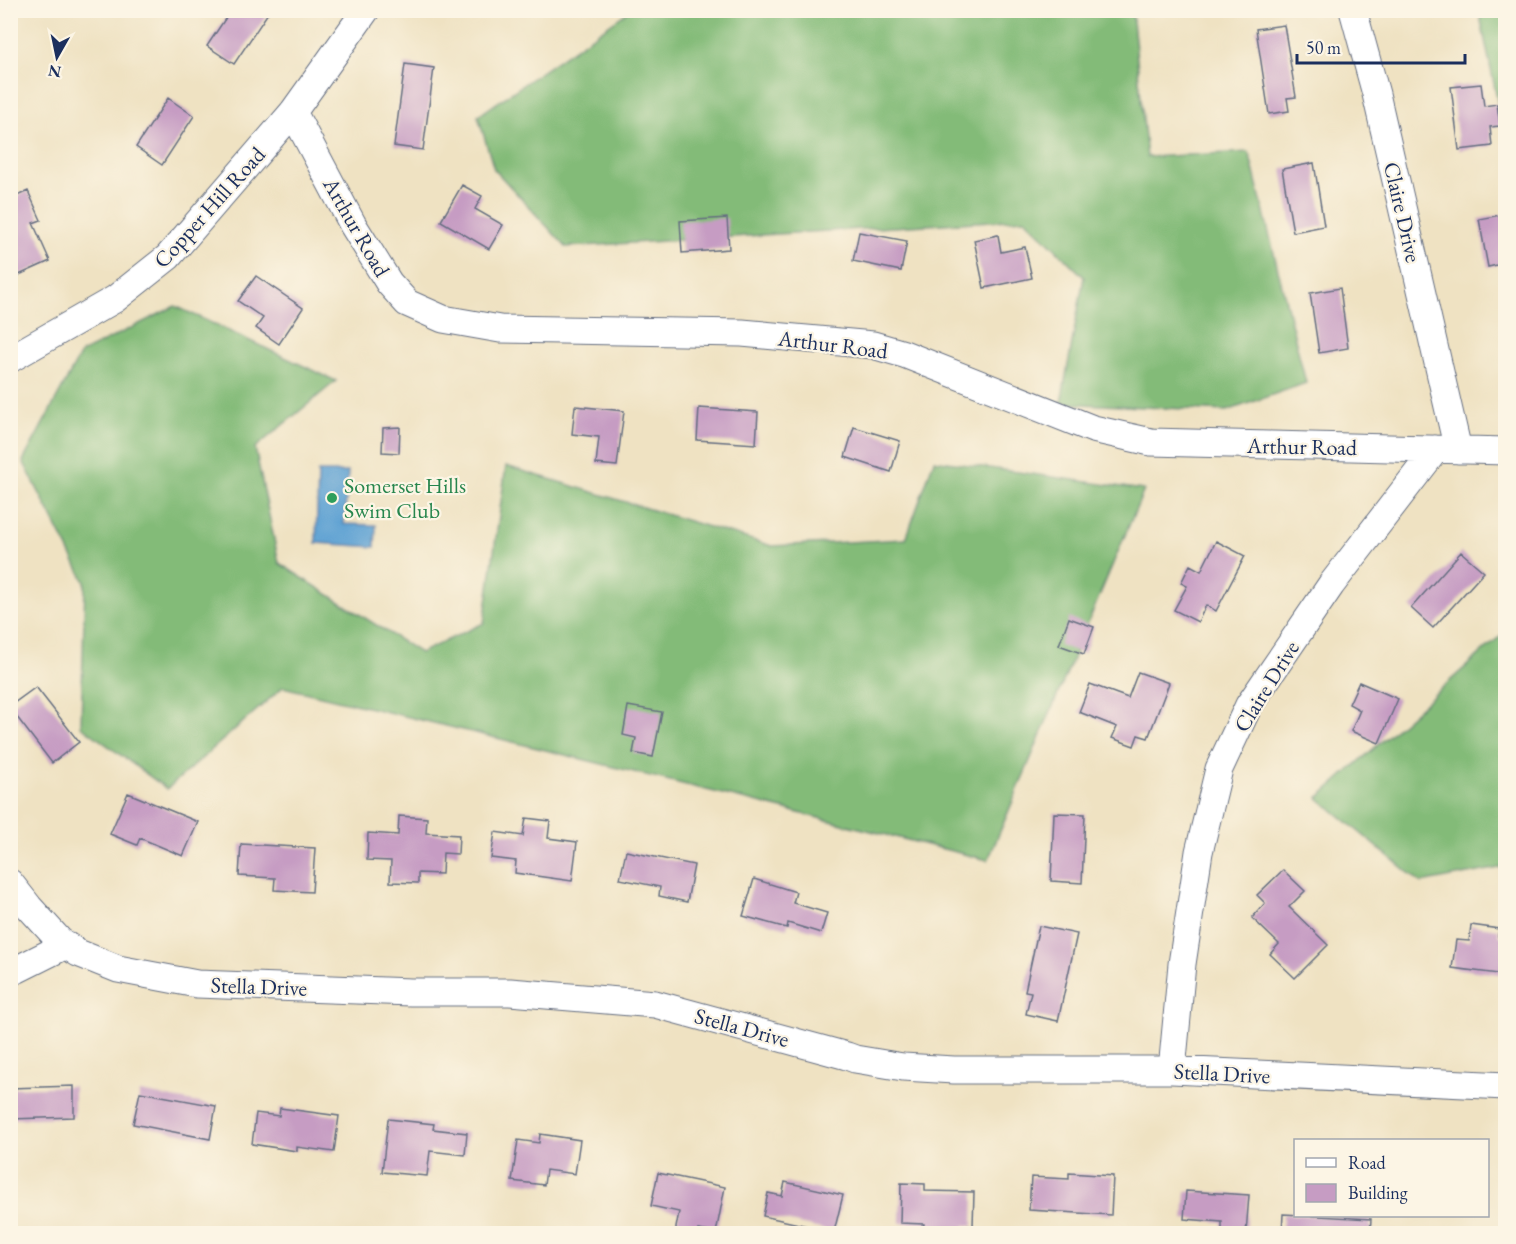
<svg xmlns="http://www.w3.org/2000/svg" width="1516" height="1244" font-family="'EB Garamond',serif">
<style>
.forest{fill:#83bb78;stroke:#4f756b;stroke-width:1.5}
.water{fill:#5ea2d3;stroke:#3c6898;stroke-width:1.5}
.building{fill:#c69cc3}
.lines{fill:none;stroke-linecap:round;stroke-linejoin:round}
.street-casing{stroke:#656e81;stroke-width:29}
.street{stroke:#fff;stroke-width:27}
.leisure-dot{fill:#2e9e5b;stroke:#fcf5e5;stroke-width:2}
.labels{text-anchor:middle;stroke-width:4.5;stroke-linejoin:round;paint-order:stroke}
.street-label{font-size:22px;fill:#1b2f5e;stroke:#fcf5e5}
.leisure-label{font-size:22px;fill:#27864d;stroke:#fcf5e5;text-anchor:start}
</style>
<rect width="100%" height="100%" fill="#fcf5e5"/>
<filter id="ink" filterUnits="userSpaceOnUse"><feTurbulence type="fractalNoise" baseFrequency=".0167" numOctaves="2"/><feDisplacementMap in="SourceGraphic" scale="12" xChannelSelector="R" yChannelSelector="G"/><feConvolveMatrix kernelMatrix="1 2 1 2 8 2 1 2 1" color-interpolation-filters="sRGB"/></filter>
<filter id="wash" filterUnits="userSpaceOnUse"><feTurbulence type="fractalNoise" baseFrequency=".008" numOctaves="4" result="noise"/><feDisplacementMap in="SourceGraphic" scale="24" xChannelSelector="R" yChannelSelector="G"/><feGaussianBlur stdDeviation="1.35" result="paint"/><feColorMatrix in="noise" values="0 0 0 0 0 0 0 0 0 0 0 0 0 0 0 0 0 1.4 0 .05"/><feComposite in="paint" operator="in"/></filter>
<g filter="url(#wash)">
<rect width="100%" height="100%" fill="#efe2c2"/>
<!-- forest -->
<path class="forest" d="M 629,11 L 1132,11 L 1147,157 L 1249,152 L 1306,383 L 1227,411 L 1061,403 L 1084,277 L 1025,219 L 566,247 L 494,169 L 478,116 Z
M 1479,11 L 1505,11 L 1505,138 Z
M 175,306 L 336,381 L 255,448 L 279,563 L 420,653 L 484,623 L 506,466 L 772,546 L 906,539 L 934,460 L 1144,490 L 988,860 L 509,741 L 283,687 L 167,789 L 81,726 L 85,582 L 23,461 L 81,353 Z
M 1505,632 L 1505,867 L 1421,883 L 1318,798 Z"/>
<!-- water -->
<path class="water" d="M 318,472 L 348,472 L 344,524 L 376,525 L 375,547 L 316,543 Z"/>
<g id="blocks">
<!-- building -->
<path class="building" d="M 231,10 L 270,10 L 234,64 L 207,46 Z
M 1284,25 L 1296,97 L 1287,98 L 1289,111 L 1269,114 L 1256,29 Z
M 405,64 L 434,68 L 423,150 L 394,146 Z
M 1481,84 L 1484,106 L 1497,104 L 1500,126 L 1490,127 L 1492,146 L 1459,150 L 1451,87 Z
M 168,98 L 194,116 L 162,165 L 136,147 Z
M 1314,163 L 1324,226 L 1293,232 L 1282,169 Z
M 462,185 L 482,196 L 475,209 L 503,225 L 489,249 L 441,221 Z
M 28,191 L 41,220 L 33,223 L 50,261 L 10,279 L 10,199 Z
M 1506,214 L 1506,263 L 1488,267 L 1479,219 Z
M 727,218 L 729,249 L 682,253 L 680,221 Z
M 859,232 L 907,241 L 901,271 L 853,261 Z
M 998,235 L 1001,252 L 1025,247 L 1032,278 L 984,288 L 974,240 Z
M 256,276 L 303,308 L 279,344 L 256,328 L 263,318 L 238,301 Z
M 1340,288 L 1348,348 L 1319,353 L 1310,293 Z
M 575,406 L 624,411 L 617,466 L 596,464 L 599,437 L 572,434 Z
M 699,408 L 758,412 L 756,444 L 697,440 Z
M 400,427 L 399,453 L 382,452 L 383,428 Z
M 854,427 L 900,441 L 891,472 L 845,457 Z
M 1216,541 L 1245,556 L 1216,611 L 1206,605 L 1198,622 L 1174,610 L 1187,586 L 1181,583 L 1190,565 L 1201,571 Z
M 1461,552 L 1484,572 L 1433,628 L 1411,608 Z
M 1069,618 L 1094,627 L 1084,654 L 1059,645 Z
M 1138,672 L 1169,683 L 1148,738 L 1138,735 L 1134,746 L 1112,738 L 1117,727 L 1079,712 L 1090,684 L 1128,698 Z
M 1359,682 L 1398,699 L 1379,743 L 1351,731 L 1360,710 L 1349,704 Z
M 36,687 L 79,742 L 52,763 L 10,708 L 10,706 Z
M 628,706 L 662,712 L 653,757 L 633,753 L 636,738 L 623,735 Z
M 128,793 L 198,822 L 183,856 L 140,838 L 137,845 L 110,834 Z
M 1054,813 L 1085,814 L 1082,883 L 1051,881 Z
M 399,816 L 427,818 L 426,833 L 459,835 L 458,854 L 443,853 L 442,874 L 418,873 L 418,883 L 390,882 L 391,861 L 367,860 L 368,833 L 398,835 Z
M 526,818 L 550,821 L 548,838 L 577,842 L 572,881 L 515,873 L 516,861 L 491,858 L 495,832 L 523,836 Z
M 241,844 L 315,848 L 312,892 L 274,890 L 275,878 L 239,876 Z
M 626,851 L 694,865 L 687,902 L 659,896 L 660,887 L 620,879 Z
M 1283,870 L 1305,891 L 1289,907 L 1328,945 L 1295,978 L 1270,954 L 1279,944 L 1252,918 L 1265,903 L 1257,895 Z
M 754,879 L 796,892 L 793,903 L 827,913 L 821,933 L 788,923 L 787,928 L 743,916 Z
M 1471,925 L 1499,929 L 1498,936 L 1506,936 L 1506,975 L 1452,968 L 1456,940 L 1469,941 Z
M 1039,926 L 1077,934 L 1058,1021 L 1026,1014 L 1031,992 L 1025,991 Z
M 74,1086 L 74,1117 L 10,1119 L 10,1088 Z
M 140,1092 L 216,1106 L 210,1139 L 133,1124 Z
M 280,1108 L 339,1116 L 334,1152 L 297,1147 L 297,1151 L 252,1144 L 256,1113 L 279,1116 Z
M 388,1119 L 434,1124 L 433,1129 L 467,1133 L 465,1155 L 430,1151 L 427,1176 L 382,1172 Z
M 540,1134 L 580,1140 L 575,1174 L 546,1170 L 544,1185 L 512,1181 L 518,1140 L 539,1143 Z
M 658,1173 L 725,1187 L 716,1233 L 698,1230 L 698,1233 L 675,1233 L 679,1212 L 651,1206 Z
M 1069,1173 L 1113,1176 L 1111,1215 L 1029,1210 L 1031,1177 L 1069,1179 Z
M 785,1182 L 843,1195 L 834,1232 L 763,1216 L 768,1193 L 782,1196 Z
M 901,1183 L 925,1184 L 925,1191 L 974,1192 L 973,1226 L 964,1225 L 964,1233 L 937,1233 L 937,1231 L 923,1231 L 924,1224 L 900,1223 Z
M 1186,1191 L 1249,1195 L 1246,1233 L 1222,1233 L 1222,1222 L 1184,1219 Z
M 1283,1214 L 1371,1219 L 1370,1233 L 1282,1233 Z"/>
</g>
</g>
<g filter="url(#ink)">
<use href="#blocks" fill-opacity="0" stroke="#656e81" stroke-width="1.5"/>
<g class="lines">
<!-- street casing -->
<g class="street-casing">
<path id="street" d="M 1353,10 L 1376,94 L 1458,450
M 293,112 L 353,225 L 389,283 L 407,303 L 443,319 L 500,329 L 742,333 L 873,345 L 904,354 L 1093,429 L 1151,442 L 1506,451
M 10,359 L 115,299 L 168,257 L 293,112 L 366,10
M 10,883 L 29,907 L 60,941 L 78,953 L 118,969 L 197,984 L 411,992 L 510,992 L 655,1004 L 847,1056 L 855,1059 L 903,1067 L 954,1070 L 1172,1070 L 1506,1086
M 10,971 L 16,970 L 66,945
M 1172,1070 L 1182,964 L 1199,852 L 1219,769 L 1249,705 L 1331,585 L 1436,449"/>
</g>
<!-- street -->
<use href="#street" class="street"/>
</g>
</g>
<!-- markers -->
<circle class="leisure-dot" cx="332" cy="498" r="6"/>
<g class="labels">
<!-- street labels -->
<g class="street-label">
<text transform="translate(209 207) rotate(-48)" y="8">Copper Hill Road</text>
<text transform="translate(1403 212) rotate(77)" y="8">Claire Drive</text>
<text transform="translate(357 227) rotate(60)" y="8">Arthur Road</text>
<text transform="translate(833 344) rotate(7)" y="8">Arthur Road</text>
<text transform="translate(1302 446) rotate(1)" y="8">Arthur Road</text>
<text transform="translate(1266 686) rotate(-58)" y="8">Claire Drive</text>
<text transform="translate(259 986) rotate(2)" y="8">Stella Drive</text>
<text transform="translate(742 1027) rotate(15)" y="8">Stella Drive</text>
<text transform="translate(1222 1073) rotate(3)" y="8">Stella Drive</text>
</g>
<!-- leisure labels -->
<g class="leisure-label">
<text x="344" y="493">Somerset Hills<tspan x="344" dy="25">Swim Club</tspan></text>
</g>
</g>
<!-- margin -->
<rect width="1516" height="1244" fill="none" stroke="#fcf5e5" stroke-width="36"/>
<!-- legend -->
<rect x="1294" y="1139" width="195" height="78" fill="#fcf5e5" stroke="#a2a6af" stroke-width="1.5"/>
<rect x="1306" y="1158" width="30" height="9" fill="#ffffff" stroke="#a2a6af" stroke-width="1.5"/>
<text x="1348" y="1169" font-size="18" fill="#1b2f5e">Road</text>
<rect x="1306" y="1184" width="30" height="18" fill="#c69cc3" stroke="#a2a6af" stroke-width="1.5"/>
<text x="1348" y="1199" font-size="18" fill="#1b2f5e">Building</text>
<!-- north arrow -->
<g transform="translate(57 57) rotate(189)" stroke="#fcf5e5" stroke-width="4.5" paint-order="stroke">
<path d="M0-4.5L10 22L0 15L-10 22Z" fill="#1b2f5e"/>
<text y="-9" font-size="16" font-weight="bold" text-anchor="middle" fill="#1b2f5e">N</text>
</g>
<!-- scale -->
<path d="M1297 54v9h168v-9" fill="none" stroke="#1b2f5e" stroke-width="3"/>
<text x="1306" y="54" font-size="18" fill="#1b2f5e" stroke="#fcf5e5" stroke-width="4.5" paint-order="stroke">50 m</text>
</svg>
